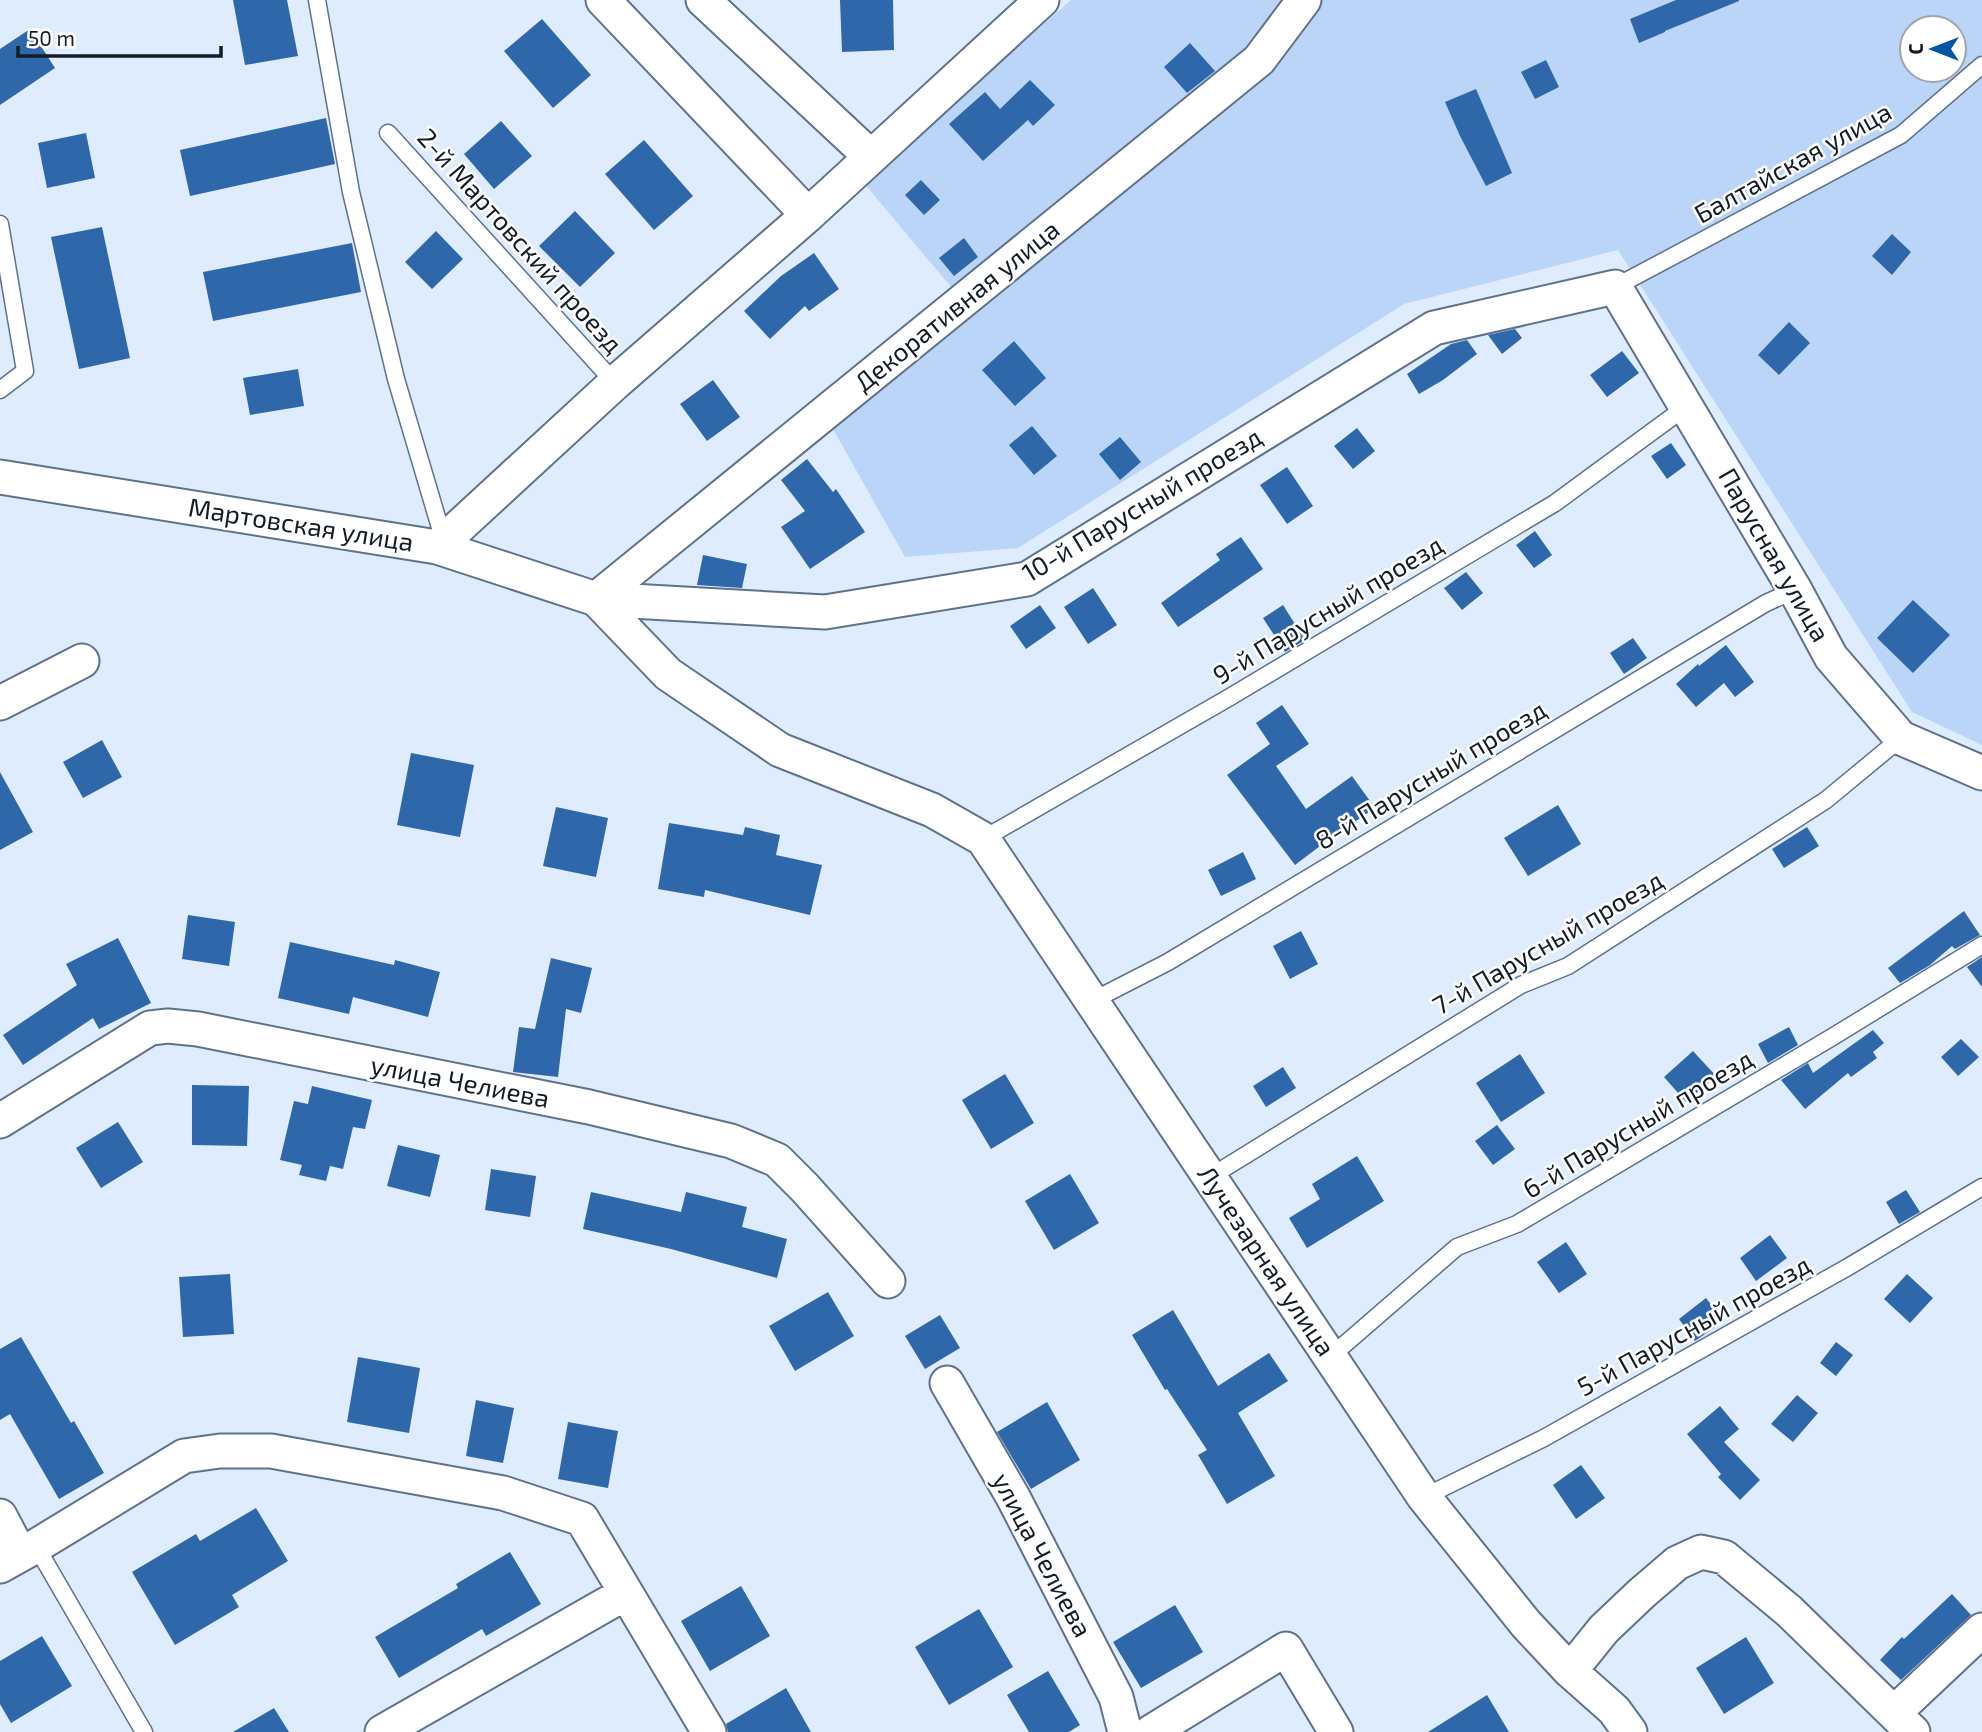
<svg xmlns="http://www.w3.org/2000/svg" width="1982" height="1732" font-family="'Exo 2',sans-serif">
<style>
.green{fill:#bad5f7;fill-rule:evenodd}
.building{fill:#2e68aa}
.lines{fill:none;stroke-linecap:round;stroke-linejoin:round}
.lane-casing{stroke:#5e728b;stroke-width:19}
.street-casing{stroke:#5e728b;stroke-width:37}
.lane{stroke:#fff;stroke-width:16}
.street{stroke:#fff;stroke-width:33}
.labels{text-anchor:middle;stroke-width:5;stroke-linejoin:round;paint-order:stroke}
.street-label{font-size:26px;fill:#141c26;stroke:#fff}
</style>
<rect width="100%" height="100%" fill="#deecfd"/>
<!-- green -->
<path class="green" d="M 1071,0 L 1982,0 L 1982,745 L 1912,712 L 1618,250 L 1404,304 L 1018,548 L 905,557 L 815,397 L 952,288 L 863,182 ZM 1912,28 L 1954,28 L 1954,70 L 1912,70 Z"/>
<!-- building -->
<path class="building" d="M 233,0 L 287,0 L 298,56 L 245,65 Z
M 840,0 L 893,0 L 894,50 L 842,52 Z
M 1676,0 L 1739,0 L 1739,1 L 1665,31 L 1665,32 L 1639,43 L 1630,19 Z
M 542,19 L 591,75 L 553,108 L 504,51 Z
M 30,29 L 55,68 L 0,105 L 0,49 Z
M 1190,43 L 1215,71 L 1187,93 L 1164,67 Z
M 1546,60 L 1559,87 L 1535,99 L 1521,72 Z
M 1030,80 L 1055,105 L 1033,126 L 1028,120 L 983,161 L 949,124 L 985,92 L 1000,109 Z
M 1476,89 L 1512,173 L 1486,186 L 1460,136 L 1445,102 Z
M 326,118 L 335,164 L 190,196 L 180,150 Z
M 501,121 L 532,156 L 494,189 L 464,154 Z
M 86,133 L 95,178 L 47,188 L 38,143 Z
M 644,140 L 693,196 L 654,230 L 605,174 Z
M 921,180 L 940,200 L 924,215 L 905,195 Z
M 575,211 L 615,253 L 580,287 L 539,246 Z
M 102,227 L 130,358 L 79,369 L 51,237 Z
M 436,231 L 463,259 L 432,289 L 405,262 Z
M 1892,234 L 1911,252 L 1892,275 L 1872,256 Z
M 964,238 L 978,257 L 954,276 L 939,258 Z
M 352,243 L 361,292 L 213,321 L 203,272 Z
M 814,253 L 839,289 L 809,311 L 805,306 L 770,339 L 744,311 L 781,276 Z
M 1789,322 L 1810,343 L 1779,375 L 1758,355 Z
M 1515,329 L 1522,338 L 1502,354 L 1488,335 Z
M 1467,340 L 1477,354 L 1443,380 L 1419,394 L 1407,374 L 1451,344 Z
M 1014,341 L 1046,378 L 1015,406 L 982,370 Z
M 1622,351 L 1639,373 L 1607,397 L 1590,375 Z
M 298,369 L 304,406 L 250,415 L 243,378 Z
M 713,380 L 740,417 L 707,441 L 680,404 Z
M 1032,426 L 1057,456 L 1034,475 L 1009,445 Z
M 1357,428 L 1375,451 L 1353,469 L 1334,446 Z
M 1120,437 L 1141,462 L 1120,480 L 1099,454 Z
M 1671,443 L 1686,465 L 1667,479 L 1651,456 Z
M 807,459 L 833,492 L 836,489 L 865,532 L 810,569 L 781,527 L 805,511 L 781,480 Z
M 1287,467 L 1313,506 L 1287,524 L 1260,485 Z
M 1535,531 L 1552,555 L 1534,568 L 1516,545 Z
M 1241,537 L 1263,569 L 1178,627 L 1161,603 L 1220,560 L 1216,554 Z
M 703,555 L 747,564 L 742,588 L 697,585 Z
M 1466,572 L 1483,593 L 1462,610 L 1444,588 Z
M 1093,588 L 1117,625 L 1088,644 L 1064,607 Z
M 1913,600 L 1950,635 L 1913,673 L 1877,638 Z
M 1040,605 L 1056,628 L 1026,649 L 1010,626 Z
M 1283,605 L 1305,640 L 1285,652 L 1263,618 Z
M 1633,638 L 1647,658 L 1624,674 L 1610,653 Z
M 1726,645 L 1754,682 L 1735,697 L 1724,683 L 1696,707 L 1676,684 L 1698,664 L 1699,666 Z
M 1282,705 L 1309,744 L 1276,766 L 1306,809 L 1352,776 L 1375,808 L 1350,825 L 1349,824 L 1295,865 L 1227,775 L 1270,744 L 1256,723 Z
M 102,740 L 122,777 L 83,798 L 63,762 Z
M 411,753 L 474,765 L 460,837 L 397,825 Z
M 0,772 L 33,832 L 0,850 Z
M 1558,805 L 1581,844 L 1528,876 L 1504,838 Z
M 556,807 L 608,818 L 596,877 L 543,866 Z
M 669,823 L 743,835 L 745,827 L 780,835 L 776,855 L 822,865 L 810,915 L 705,890 L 704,897 L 658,889 Z
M 1807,827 L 1819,846 L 1784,868 L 1772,849 Z
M 1243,852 L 1256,879 L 1221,896 L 1208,870 Z
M 1964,911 L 1980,935 L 1955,949 L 1952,946 L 1930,965 L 1900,983 L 1888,968 Z
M 188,915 L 235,922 L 229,966 L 182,959 Z
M 1301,931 L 1318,964 L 1290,979 L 1273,946 Z
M 118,938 L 151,1003 L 99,1029 L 93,1018 L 23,1065 L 3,1035 L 77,985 L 66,964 Z
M 290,942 L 394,965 L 395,960 L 440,972 L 428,1017 L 353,997 L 349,1014 L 278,998 Z
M 1982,957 L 1982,987 L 1967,967 Z
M 551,958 L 592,968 L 581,1013 L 566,1009 L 558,1077 L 513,1072 L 519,1027 L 535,1029 Z
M 1789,1027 L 1798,1045 L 1768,1063 L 1758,1044 Z
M 1873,1030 L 1884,1043 L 1873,1052 L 1877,1058 L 1851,1077 L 1848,1073 L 1805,1109 L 1781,1080 L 1808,1063 L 1813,1073 Z
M 1961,1039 L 1979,1057 L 1958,1076 L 1941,1057 Z
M 1693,1051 L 1716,1076 L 1686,1102 L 1664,1077 Z
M 1520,1054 L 1545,1093 L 1501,1122 L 1476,1083 Z
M 1283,1067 L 1296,1088 L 1266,1107 L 1253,1086 Z
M 1005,1074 L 1034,1123 L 991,1149 L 962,1100 Z
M 192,1085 L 249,1086 L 247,1146 L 192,1145 Z
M 312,1086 L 372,1100 L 365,1129 L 353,1127 L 343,1169 L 330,1166 L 326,1181 L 299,1175 L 302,1165 L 280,1160 L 294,1101 L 308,1104 Z
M 118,1122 L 143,1162 L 101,1188 L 76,1148 Z
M 1497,1125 L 1515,1149 L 1493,1165 L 1475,1141 Z
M 398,1145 L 440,1155 L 430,1197 L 387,1186 Z
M 1357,1156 L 1384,1201 L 1307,1248 L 1289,1218 L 1320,1199 L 1312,1184 Z
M 491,1169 L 536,1176 L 530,1217 L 485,1210 Z
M 1070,1174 L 1099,1223 L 1054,1250 L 1025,1201 Z
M 1906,1190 L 1920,1212 L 1899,1224 L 1886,1202 Z
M 591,1192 L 681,1212 L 686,1192 L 747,1207 L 742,1227 L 787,1239 L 777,1278 L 671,1249 L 583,1229 Z
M 1770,1235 L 1787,1258 L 1756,1281 L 1740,1258 Z
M 1566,1242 L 1587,1274 L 1559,1293 L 1537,1262 Z
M 230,1274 L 234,1334 L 183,1337 L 179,1277 Z
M 1907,1274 L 1933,1298 L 1910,1323 L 1884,1299 Z
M 828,1292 L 854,1336 L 795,1371 L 769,1326 Z
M 1706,1298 L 1719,1315 L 1713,1321 L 1718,1325 L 1695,1341 L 1679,1319 Z
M 1173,1310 L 1218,1386 L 1269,1353 L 1288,1381 L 1238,1413 L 1275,1476 L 1227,1504 L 1198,1455 L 1207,1450 L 1167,1389 L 1165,1390 L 1132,1335 Z
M 940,1315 L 960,1348 L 925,1369 L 905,1336 Z
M 21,1337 L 71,1423 L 74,1421 L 104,1473 L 59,1499 L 10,1414 L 0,1420 L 0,1349 Z
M 1836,1342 L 1853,1355 L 1836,1376 L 1820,1363 Z
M 358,1357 L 420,1368 L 409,1433 L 347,1422 Z
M 1797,1395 L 1818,1413 L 1793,1442 L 1771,1424 Z
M 476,1400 L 514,1408 L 503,1463 L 466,1456 Z
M 1047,1402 L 1080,1460 L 1031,1489 L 997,1432 Z
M 1720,1406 L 1739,1429 L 1724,1442 L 1760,1480 L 1740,1500 L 1718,1477 L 1721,1474 L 1687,1434 Z
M 568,1422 L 618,1431 L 608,1488 L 558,1479 Z
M 1581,1465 L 1605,1498 L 1576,1519 L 1553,1485 Z
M 256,1508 L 288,1561 L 232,1595 L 239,1607 L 175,1645 L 132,1572 L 196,1534 L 200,1541 Z
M 510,1552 L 541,1604 L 486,1636 L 482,1629 L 399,1678 L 375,1637 L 458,1588 L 456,1584 Z
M 741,1586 L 770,1636 L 710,1671 L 681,1621 Z
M 1952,1594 L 1971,1615 L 1901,1680 L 1880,1660 L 1902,1637 L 1904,1639 Z
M 1175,1605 L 1203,1652 L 1141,1688 L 1113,1642 Z
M 979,1609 L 1013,1667 L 949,1705 L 915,1647 Z
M 42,1636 L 72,1686 L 11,1723 L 0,1704 L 0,1661 Z
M 1746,1637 L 1774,1683 L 1724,1714 L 1696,1668 Z
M 1048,1671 L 1080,1725 L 1069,1732 L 1029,1732 L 1007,1695 Z
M 786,1688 L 811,1732 L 728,1732 L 726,1724 Z
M 1487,1695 L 1509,1732 L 1428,1732 Z
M 274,1708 L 289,1732 L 233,1732 Z"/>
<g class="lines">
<!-- lane casing -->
<g class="lane-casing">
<path id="lane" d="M 317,0 L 351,192 L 396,379 L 444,541
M 388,133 L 615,383
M 0,224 L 25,371 L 0,390
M 1615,287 L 1901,135 L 1982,65
M 983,839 L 1230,697 L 1555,503 L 1687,406
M 1092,1001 L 1168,962 L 1766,603 L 1795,590
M 1210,1177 L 1521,985 L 1568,966 L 1826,800 L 1901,738
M 1330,1357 L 1457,1247 L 1517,1224 L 1834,1036 L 1982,945
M 1424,1497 L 1544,1438 L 1848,1267 L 1982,1187
M 36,1546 L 144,1732"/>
</g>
<!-- street casing -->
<g class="street-casing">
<path id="street" d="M 603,0 L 808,215
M 703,0 L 871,157
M 0,477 L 437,547 L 596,599 L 825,612 L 1027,579 L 1434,328 L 1615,287 L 1795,590 L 1831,657 L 1901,738 L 1982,773
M 437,547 L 615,383 L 808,215 L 1042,0
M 596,599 L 668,674 L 780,750 L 932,810 L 983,839 L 1424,1497 L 1526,1624 L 1570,1671 L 1604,1629 L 1642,1593 L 1677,1563 L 1701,1552 L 1724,1557 L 1789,1611 L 1913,1732
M 596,599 L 1259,60 L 1304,0
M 0,703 L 82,661
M 0,1121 L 150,1028 L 168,1026 L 198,1029 L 589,1107 L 731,1141 L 777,1160 L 805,1188 L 888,1281
M 947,1383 L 1013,1497 L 1116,1697 L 1125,1732
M 0,1516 L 20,1554
M 0,1566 L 36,1546 L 184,1456 L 220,1451 L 271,1451 L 503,1493 L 582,1519 L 709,1732
M 1570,1671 L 1614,1710 L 1630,1732
M 1894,1713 L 1982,1630
M 382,1732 L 626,1593
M 1151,1732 L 1286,1649 L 1336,1732"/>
</g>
<!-- lane -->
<use href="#lane" class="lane"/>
<!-- street -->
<use href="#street" class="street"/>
</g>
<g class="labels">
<!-- street labels -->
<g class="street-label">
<text transform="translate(1793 163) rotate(-29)" y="9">Балтайская улица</text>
<text transform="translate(520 241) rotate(48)" y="9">2-й Мартовский проезд</text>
<text transform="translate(957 306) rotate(-39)" y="9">Декоративная улица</text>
<text transform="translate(1142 505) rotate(-31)" y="9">10-й Парусный проезд</text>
<text transform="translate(301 525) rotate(9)" y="9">Мартовская улица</text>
<text transform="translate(1774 555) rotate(60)" y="9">Парусная улица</text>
<text transform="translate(1328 610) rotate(-31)" y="9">9-й Парусный проезд</text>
<text transform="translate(1431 775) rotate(-31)" y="9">8-й Парусный проезд</text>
<text transform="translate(1548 943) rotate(-30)" y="9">7-й Парусный проезд</text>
<text transform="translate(460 1082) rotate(11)" y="9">улица Челиева</text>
<text transform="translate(1638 1124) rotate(-31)" y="9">6-й Парусный проезд</text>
<text transform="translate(1266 1261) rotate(56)" y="9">Лучезарная улица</text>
<text transform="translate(1694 1326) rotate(-29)" y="9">5-й Парусный проезд</text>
<text transform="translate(1042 1555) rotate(62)" y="9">улица Челиева</text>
</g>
</g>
<!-- north arrow -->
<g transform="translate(1933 49) rotate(270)"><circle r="33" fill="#ffffff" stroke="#a1a4a8" stroke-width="2"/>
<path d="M0-5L12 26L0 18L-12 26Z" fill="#0356a4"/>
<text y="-10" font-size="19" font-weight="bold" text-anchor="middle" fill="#141c26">С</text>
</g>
<!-- scale -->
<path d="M18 46v10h203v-10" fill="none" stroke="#141c26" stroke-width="3.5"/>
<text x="28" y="46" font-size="21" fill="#141c26" stroke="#ffffff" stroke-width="5" paint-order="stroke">50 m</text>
</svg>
